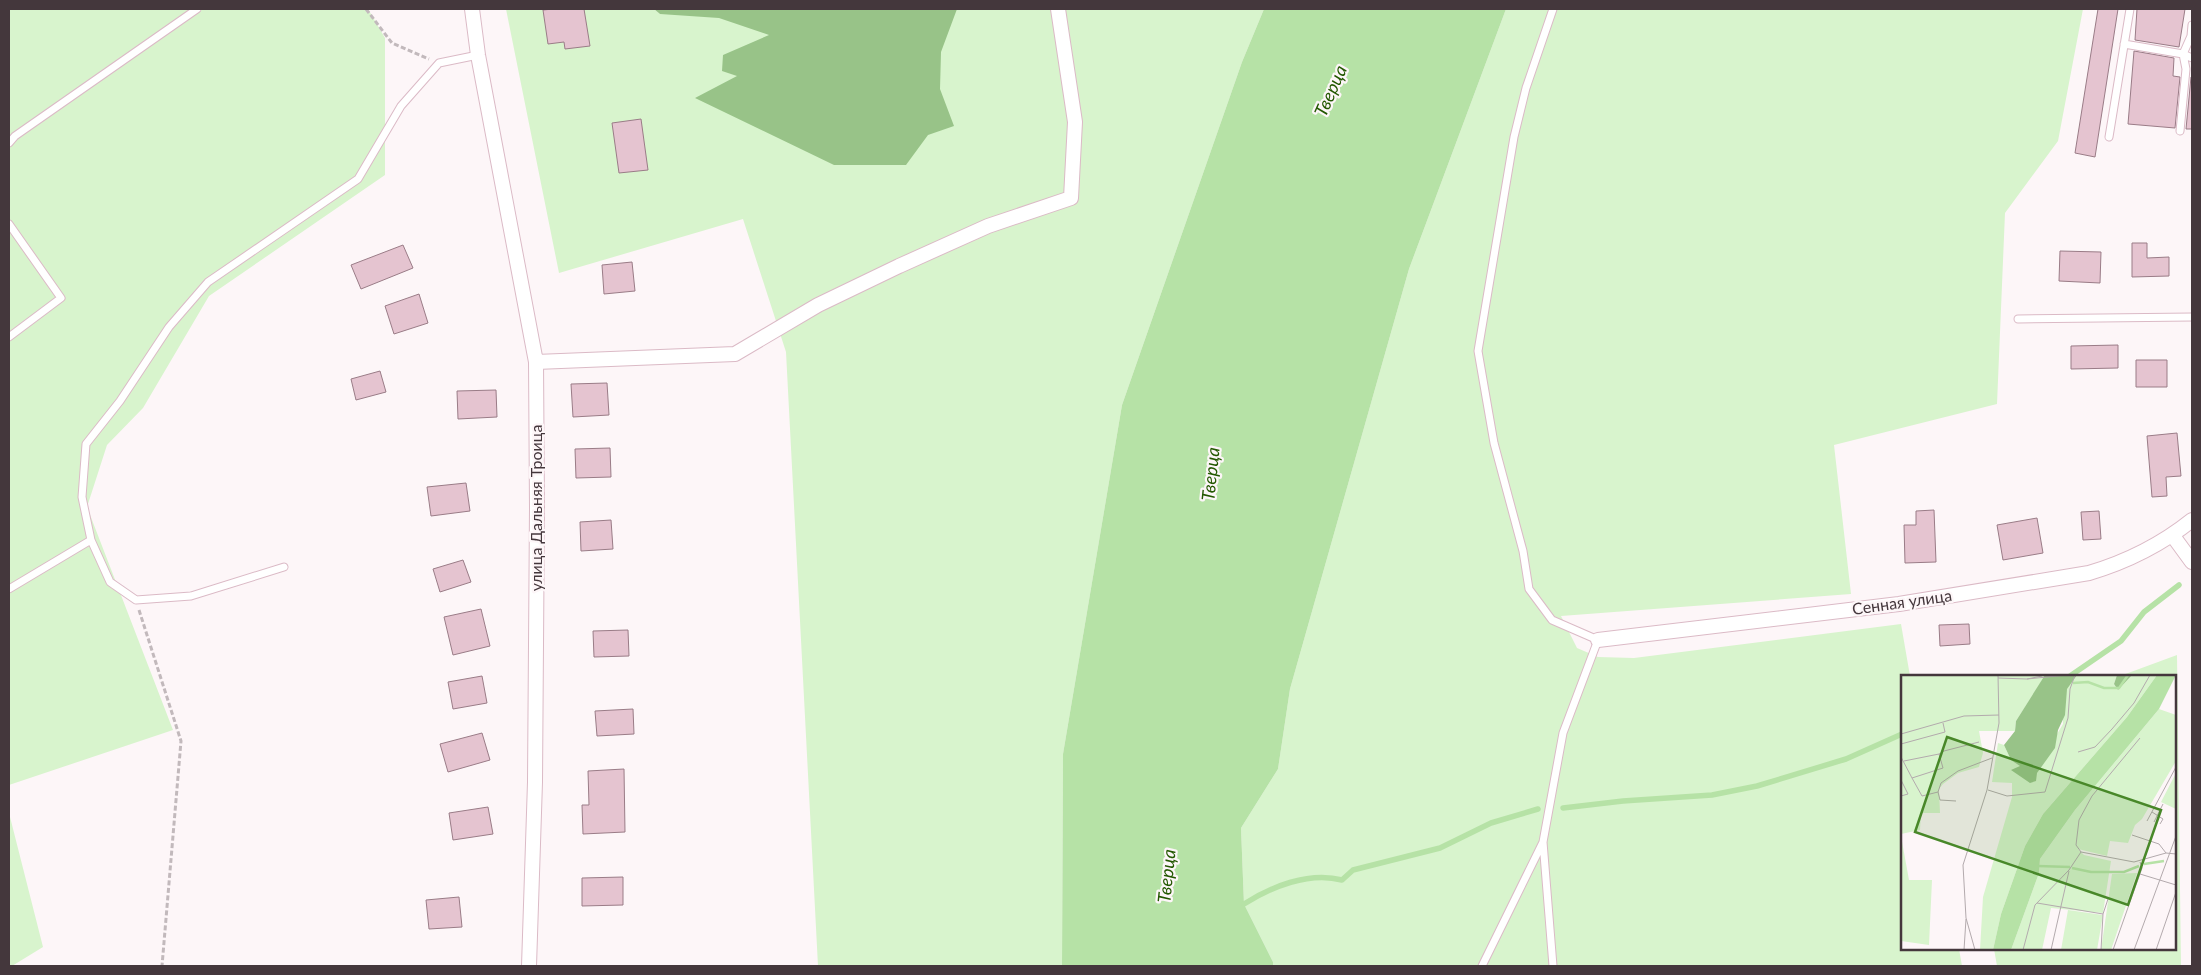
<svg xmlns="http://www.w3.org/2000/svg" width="2201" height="975" font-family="Lato,sans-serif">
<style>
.green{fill:#d8f4cd}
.forest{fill:#98c388}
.water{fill:#b6e2a6}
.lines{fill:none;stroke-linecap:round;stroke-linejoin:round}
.stream{stroke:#b6e2a6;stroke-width:5.5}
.building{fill:#e5c4d0;stroke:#9a7c87}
.service-casing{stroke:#dbbac6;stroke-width:9}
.minor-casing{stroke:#dbbac6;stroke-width:16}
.path{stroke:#c2b9bc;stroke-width:3;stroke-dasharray:5 2.5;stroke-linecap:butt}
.service{stroke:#fff;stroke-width:7}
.minor{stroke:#fff;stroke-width:14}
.labels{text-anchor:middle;stroke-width:4.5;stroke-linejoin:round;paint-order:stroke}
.street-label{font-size:16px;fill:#44373c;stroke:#fdf6f8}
.water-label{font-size:18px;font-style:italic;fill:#235801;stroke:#fdf6f8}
.inset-river{fill:none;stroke:#b6e2a6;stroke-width:2.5}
.inset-road{fill:none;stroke:#b3aaad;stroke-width:1}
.view{fill:#488829;fill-opacity:0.15;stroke:#488829;stroke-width:2.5}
.inset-edge{fill:none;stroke:#44373c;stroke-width:2.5}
</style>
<rect width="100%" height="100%" fill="#fdf6f8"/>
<!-- green -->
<path class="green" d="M 9,9 L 368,9 L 385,38 L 385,175 L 209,296 L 143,408 L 107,445 L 87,507 L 173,730 L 9,785 Z
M 506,9 L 654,9 L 660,14 L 727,9 L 1264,9 L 1242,62 L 1122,405 L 1063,754 L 1062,966 L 818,966 L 786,352 L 743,219 L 559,273 Z
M 1506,9 L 2083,9 L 2058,141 L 2005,213 L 1997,404 L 1834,445 L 1851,594 L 1561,616 L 1577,648 L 1598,657 L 1634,658 L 1901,624 L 1910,676 L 1902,676 L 1902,949 L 1959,949 L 1962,966 L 1273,966 L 1273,962 L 1244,904 L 1241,828 L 1278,769 L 1290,689 L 1409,269 Z
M 2177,655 L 2181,966 L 1997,966 L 1994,949 L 2175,949 L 2175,676 L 2120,676 Z
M 9,813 L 43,947 L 12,966 L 9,966 Z"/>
<!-- forest -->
<path class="forest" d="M 654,9 L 957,9 L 941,52 L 940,89 L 954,126 L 928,135 L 906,165 L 834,165 L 695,98 L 737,76 L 722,71 L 723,55 L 769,35 L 719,18 L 660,14 Z"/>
<!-- water -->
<path class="water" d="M 1264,9 L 1506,9 L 1409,269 L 1290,689 L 1278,769 L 1241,828 L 1244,904 L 1273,962 L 1273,966 L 1062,966 L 1063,754 L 1122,405 L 1242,62 Z"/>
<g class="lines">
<!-- stream -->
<path class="stream" d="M 2070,676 L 2121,641 L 2144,612 L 2179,585
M 1563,808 L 1623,801 L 1712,795 L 1757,786 L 1846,759 L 1902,734
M 1244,904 C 1271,887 1309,871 1342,880 L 1353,870 L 1440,848 L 1491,823 L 1538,809"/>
</g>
<!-- building -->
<path class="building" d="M 553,9 L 584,9 L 590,46 L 565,49 L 564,42 L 548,44 L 543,10 Z
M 2098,9 L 2118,9 L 2095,157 L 2075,153 Z
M 2137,9 L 2185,9 L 2179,47 L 2135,40 Z
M 2134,51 L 2174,58 L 2173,76 L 2180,77 L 2175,128 L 2128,124 Z
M 2191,77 L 2192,77 L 2192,129 L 2186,129 Z
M 641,119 L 648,170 L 619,173 L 612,123 Z
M 2132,243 L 2147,243 L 2147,258 L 2169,257 L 2169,276 L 2132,277 Z
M 403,245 L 413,268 L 361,289 L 351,265 Z
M 2060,251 L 2101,252 L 2100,283 L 2059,281 Z
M 632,262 L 635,291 L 604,294 L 602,265 Z
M 419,294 L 428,323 L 394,334 L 385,306 Z
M 2118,345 L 2118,368 L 2071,369 L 2071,346 Z
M 2136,360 L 2167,360 L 2167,387 L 2136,387 Z
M 380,371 L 386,392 L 356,400 L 351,379 Z
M 607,383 L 609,415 L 573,417 L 571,384 Z
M 496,390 L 497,417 L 458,419 L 457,391 Z
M 2177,433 L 2181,476 L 2166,477 L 2167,496 L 2152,497 L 2147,436 Z
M 610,448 L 611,477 L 576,478 L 575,449 Z
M 466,483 L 470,511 L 431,516 L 427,487 Z
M 1934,510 L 1936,562 L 1905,563 L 1904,525 L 1916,525 L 1916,511 Z
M 2099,511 L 2101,539 L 2083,540 L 2081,512 Z
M 2037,518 L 2043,553 L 2003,560 L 1997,525 Z
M 611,520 L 613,549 L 581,551 L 580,522 Z
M 463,560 L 471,582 L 440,592 L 433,569 Z
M 481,609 L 490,646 L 453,655 L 444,617 Z
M 1969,624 L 1970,644 L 1940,646 L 1939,625 Z
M 628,630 L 629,656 L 594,657 L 593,631 Z
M 482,676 L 487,703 L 453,709 L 448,682 Z
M 633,709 L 634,734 L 597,736 L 595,711 Z
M 482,733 L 490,760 L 448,772 L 440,744 Z
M 624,769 L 625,832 L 583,834 L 582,805 L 589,805 L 588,771 Z
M 488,807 L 493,834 L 453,840 L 449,813 Z
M 623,877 L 623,905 L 582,906 L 582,878 Z
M 459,897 L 462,927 L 429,929 L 426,900 Z"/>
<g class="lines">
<!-- service casing -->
<g class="service-casing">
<path id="service" d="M 2124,44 L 2183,54 L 2192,58
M 2180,131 L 2186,69 L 2183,54 L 2191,36 L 2192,25
M 2109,137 L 2130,9
M 9,143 L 15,136 L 197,9
M 9,224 L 61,298 L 9,337
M 2018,319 L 2192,317
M 284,567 L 191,596 L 136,600 L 110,582 L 91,540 L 82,497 L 86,444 L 120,401 L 169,327 L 208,282 L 358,179 L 401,106 L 439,63 L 478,55
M 9,589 L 91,540
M 1543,842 L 1553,966
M 1482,966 L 1543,842 L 1563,733 L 1598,640 L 1552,620 L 1529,589 L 1523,551 L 1494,443 L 1478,351 L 1514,137 L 1526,88 L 1553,9"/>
</g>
<!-- minor casing -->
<g class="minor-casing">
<path id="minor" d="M 472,9 L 478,55 L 536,362 L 537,508 L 535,782 L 529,966
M 536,362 L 735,354 L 818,305 L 899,266 L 988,226 L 1071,198 L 1075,122 L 1058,9
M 2173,536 L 2192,562
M 1598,640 L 1899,604 L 2089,573 C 2126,562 2162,544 2192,520"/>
</g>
<!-- path -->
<path class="path" d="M 366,9 L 392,43 L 429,59
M 139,610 L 181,741 L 162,966"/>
<!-- service -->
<use href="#service" class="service"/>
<!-- minor -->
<use href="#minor" class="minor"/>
</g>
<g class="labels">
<!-- street labels -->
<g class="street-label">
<text transform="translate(536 508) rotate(-90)" y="6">улица Дальняя Троица</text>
<text transform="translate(1902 602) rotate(-8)" y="6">Сенная улица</text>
</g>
<!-- water labels -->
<g class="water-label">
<text transform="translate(1331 91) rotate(-66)" y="6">Тверца</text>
<text transform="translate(1211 474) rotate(-84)" y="6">Тверца</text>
<text transform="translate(1167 876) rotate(-84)" y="6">Тверца</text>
</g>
</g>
<!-- overview -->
<g transform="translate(1901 675)">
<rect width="275" height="275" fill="#fdf6f8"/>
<path d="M 0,0 L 144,1 L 115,46 L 114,56 L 78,56 L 82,78 L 78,92 L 57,98 L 42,109 L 38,114 L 39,138 L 20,138 L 19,155 L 0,159 ZM 160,0 L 216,0 L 213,9 L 217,15 L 231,0 L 256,0 L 226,42 L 142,139 L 124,171 L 100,239 L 92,275 L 79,275 L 82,222 L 111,122 L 111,108 L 91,107 L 97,68 L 103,70 L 110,85 L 156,59 L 162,49 ZM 258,34 L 275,40 L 275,86 L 241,144 L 234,150 L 227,168 L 209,166 L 206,181 L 177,174 L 183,180 L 210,186 L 202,238 L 150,233 L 141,275 L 110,275 L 138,198 L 139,184 L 174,135 ZM 275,98 L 275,134 L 260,127 ZM 0,161 L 8,205 L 31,205 L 28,270 L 0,266 ZM 236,198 L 210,275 L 200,275 L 211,199 ZM 167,235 L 202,240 L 196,275 L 160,275 Z" fill="#d8f4cd"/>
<path d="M 144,0 L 176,0 L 166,14 L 164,40 L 157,55 L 154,73 L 136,98 L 135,106 L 129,108 L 110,95 L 119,91 L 110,85 L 103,70 L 114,56 L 115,46 ZM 216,0 L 231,0 L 217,15 L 213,9 Z" fill="#98c388"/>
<path d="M 256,0 L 275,0 L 258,34 L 174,135 L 139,184 L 138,198 L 110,275 L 92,275 L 100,239 L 124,171 L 142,139 L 226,42 Z" fill="#b6e2a6"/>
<path class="inset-river" d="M 172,8 L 187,7 L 203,13 L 218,13 L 227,0M 243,189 L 263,186M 137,191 L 169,192M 171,193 L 190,197 L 223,197 L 238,191"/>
<path class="inset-road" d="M 141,1 L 126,4 L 166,0M 97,3 L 126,4M 0,59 L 63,41 L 98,40M 0,69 L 44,57 L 42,48M 177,77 L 194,72 L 211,54 L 233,28 L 249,0M 0,82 L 11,103M 3,86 L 38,79M 0,105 L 7,119 L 0,121M 87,115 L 106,121 L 144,117 L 167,43 L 169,14 L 174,0M 37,117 L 21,121 L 11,103 L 42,93 L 38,79 L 43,76 L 78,67M 55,126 L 39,125 L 37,117 L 40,108 L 57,96 L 91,83M 251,137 L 262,144 L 259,149M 246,146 L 275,92M 253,147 L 262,129M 231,160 L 258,169 L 265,178M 180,177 L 175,170 L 178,145 L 191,121 L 239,63M 180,177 L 233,187 L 265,178 L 275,179M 239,199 L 275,210M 136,228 L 202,239M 63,275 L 65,244M 74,275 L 65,243 L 62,190 L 86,115 L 98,48 L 97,0M 122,275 L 134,230 L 168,195 L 180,177M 150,275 L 168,196M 200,275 L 202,239 L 207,224M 212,275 L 241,193 L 239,187M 233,275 L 275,161M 255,275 L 275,217"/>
<path class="view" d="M 46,62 L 260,135 L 227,230 L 14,157 Z"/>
<rect width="275" height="275" class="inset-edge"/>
</g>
<!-- border -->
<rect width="2201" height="975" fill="none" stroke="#44373c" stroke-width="20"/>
</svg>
